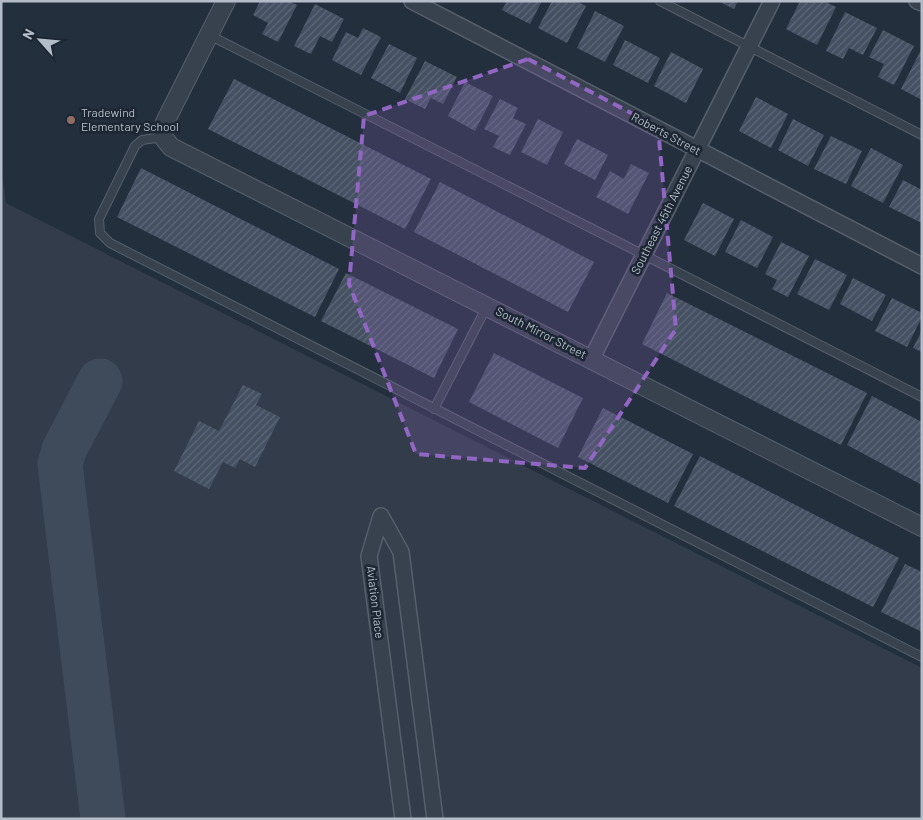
<svg xmlns="http://www.w3.org/2000/svg" width="923" height="820" font-family="Barlow,sans-serif">
<style>
.airport{fill:#323c4b}
.lines{fill:none;stroke-linecap:round;stroke-linejoin:round}
.taxiway{stroke:#3f4a5a;stroke-width:45}
.building{fill:url(#building-hatch)}
.service-casing{stroke:#565f6c;stroke-width:10}
.minor-casing{stroke:#565f6c;stroke-width:18}
.tertiary-casing{stroke:#565f6c;stroke-width:20}
.service{stroke:#38414e;stroke-width:8}
.minor{stroke:#38414e;stroke-width:15}
.tertiary{stroke:#38414e;stroke-width:18}
.marked{fill:#9266c3;fill-opacity:0.2;stroke:#9266c3;stroke-width:4;stroke-dasharray:10 6;stroke-linejoin:round}
.education-dot{fill:#8d6e63;stroke:#1d2633;stroke-width:2}
.labels{text-anchor:middle;stroke-width:5;stroke-linejoin:round;paint-order:stroke}
.poi-label{font-size:12px;fill:#b4bcc9;stroke:#1d2633;text-anchor:start}
.street-label{font-size:12px;fill:#b4bcc9;stroke:#1d2633}
</style>
<defs>
<pattern id="building-hatch" width="6" height="6" patternUnits="userSpaceOnUse" patternTransform="scale(1.25)"><rect width="6" height="6" fill="#455162"/><path d="M-1 1l2-2M0 6l6-6M5 7l2-2" fill="none" stroke="#5d6877"/></pattern>
</defs>
<rect width="100%" height="100%" fill="#242f3e"/>
<!-- airport -->
<path class="airport" d="M 1,165 L 6,203 L 922,668 L 922,819 L 1,819 Z"/>
<g class="lines">
<!-- taxiway -->
<path class="taxiway" d="M 100,381 L 64,450 L 60,464 L 103,819"/>
</g>
<!-- building -->
<path class="building" d="M 260,1 L 289,1 L 297,5 L 278,42 L 262,34 L 268,23 L 253,15 Z
M 507,1 L 542,1 L 530,24 L 502,10 Z
M 552,1 L 576,1 L 586,6 L 567,43 L 538,28 Z
M 718,1 L 738,1 L 734,9 Z
M 800,1 L 824,1 L 836,7 L 817,45 L 786,29 Z
M 315,4 L 344,19 L 332,42 L 320,36 L 311,54 L 294,46 Z
M 595,11 L 624,26 L 605,62 L 577,48 Z
M 845,12 L 877,28 L 863,55 L 849,48 L 843,59 L 826,51 Z
M 363,28 L 381,37 L 361,75 L 332,60 L 346,32 L 358,38 Z
M 883,30 L 914,46 L 894,85 L 878,77 L 884,64 L 869,57 Z
M 625,40 L 660,58 L 648,83 L 613,65 Z
M 389,44 L 417,58 L 400,93 L 371,78 Z
M 922,48 L 922,100 L 901,89 Z
M 671,52 L 703,69 L 686,103 L 654,86 Z
M 425,61 L 457,77 L 443,104 L 431,98 L 425,109 L 405,99 Z
M 234,79 L 431,179 L 405,229 L 208,129 Z
M 465,82 L 493,96 L 475,131 L 448,116 Z
M 756,97 L 788,114 L 771,148 L 739,131 Z
M 500,99 L 518,108 L 513,118 L 526,124 L 510,155 L 493,147 L 499,136 L 484,129 Z
M 538,119 L 563,132 L 547,165 L 521,152 Z
M 793,119 L 824,135 L 808,166 L 778,150 Z
M 831,136 L 862,151 L 846,184 L 814,169 Z
M 577,139 L 608,155 L 595,180 L 564,164 Z
M 871,148 L 903,165 L 883,203 L 851,186 Z
M 631,164 L 649,173 L 628,214 L 596,197 L 610,171 L 624,179 Z
M 141,168 L 339,269 L 315,317 L 117,217 Z
M 903,180 L 922,190 L 922,223 L 889,207 Z
M 440,182 L 594,262 L 568,312 L 414,232 Z
M 703,203 L 734,219 L 715,256 L 684,240 Z
M 741,220 L 773,237 L 757,268 L 725,252 Z
M 781,242 L 809,256 L 788,297 L 772,289 L 777,280 L 765,274 Z
M 815,259 L 847,275 L 829,310 L 797,294 Z
M 346,273 L 458,329 L 434,378 L 321,321 Z
M 853,278 L 886,295 L 872,321 L 840,304 Z
M 667,293 L 867,393 L 841,445 L 642,344 Z
M 892,298 L 922,313 L 922,317 L 907,347 L 875,331 Z
M 922,330 L 922,352 L 913,348 Z
M 494,353 L 583,398 L 558,448 L 469,402 Z
M 243,385 L 262,394 L 256,405 L 280,417 L 255,467 L 240,459 L 235,468 L 223,462 L 209,489 L 174,471 L 199,421 L 219,431 Z
M 872,396 L 922,422 L 922,485 L 847,445 Z
M 603,408 L 693,454 L 668,503 L 578,457 Z
M 700,456 L 899,558 L 873,607 L 674,506 Z
M 905,564 L 922,572 L 922,632 L 881,612 Z"/>
<g class="lines">
<!-- service casing -->
<g class="service-casing">
<path id="service" d="M 660,1 L 922,135
M 209,35 L 644,255 L 922,397
M 163,137 L 142,140 L 135,146 L 99,219 L 100,233 L 110,243 L 922,657
M 434,409 L 487,306"/>
</g>
<!-- minor casing -->
<g class="minor-casing">
<path id="minor" d="M 412,1 L 922,266
M 917,1 L 922,3
M 592,358 L 772,1
M 403,819 L 369,556 L 381,516 L 401,552 L 435,819"/>
</g>
<!-- tertiary casing -->
<g class="tertiary-casing">
<path id="tertiary" d="M 226,1 L 165,122 L 163,137 L 171,147 L 922,527"/>
</g>
<!-- service -->
<use href="#service" class="service"/>
<!-- minor -->
<use href="#minor" class="minor"/>
<!-- tertiary -->
<use href="#tertiary" class="tertiary"/>
</g>
<!-- marked area -->
<path class="marked" d="M 528,59 L 658,127 L 676,329 L 585,468 L 416,454 L 349,284 L 364,116 Z"/>
<!-- markers -->
<circle class="education-dot" cx="71" cy="120" r="5"/>
<g class="labels">
<!-- poi labels -->
<g class="poi-label">
<text x="81" y="117">Tradewind<tspan x="81" dy="14">Elementary School</tspan></text>
</g>
<!-- street labels -->
<g class="street-label">
<text transform="translate(666 134) rotate(28)" y="4">Roberts Street</text>
<text transform="translate(662 220) rotate(-63)" y="4">Southeast 45th Avenue</text>
<text transform="translate(541 333) rotate(27)" y="4">South Mirror Street</text>
<text transform="translate(375 602) rotate(83)" y="4">Aviation Place</text>
</g>
</g>
<!-- border -->
<rect width="923" height="820" fill="none" stroke="#b4bcc9" stroke-width="5"/>
<!-- north arrow -->
<g transform="translate(40 40) rotate(297)" stroke="#1d2633" stroke-width="4" paint-order="stroke">
<path d="M0-4L9 19L0 12L-9 19Z" fill="#b4bcc9"/>
<text y="-8" font-size="14" font-weight="bold" text-anchor="middle" fill="#b4bcc9">N</text>
</g>
</svg>
